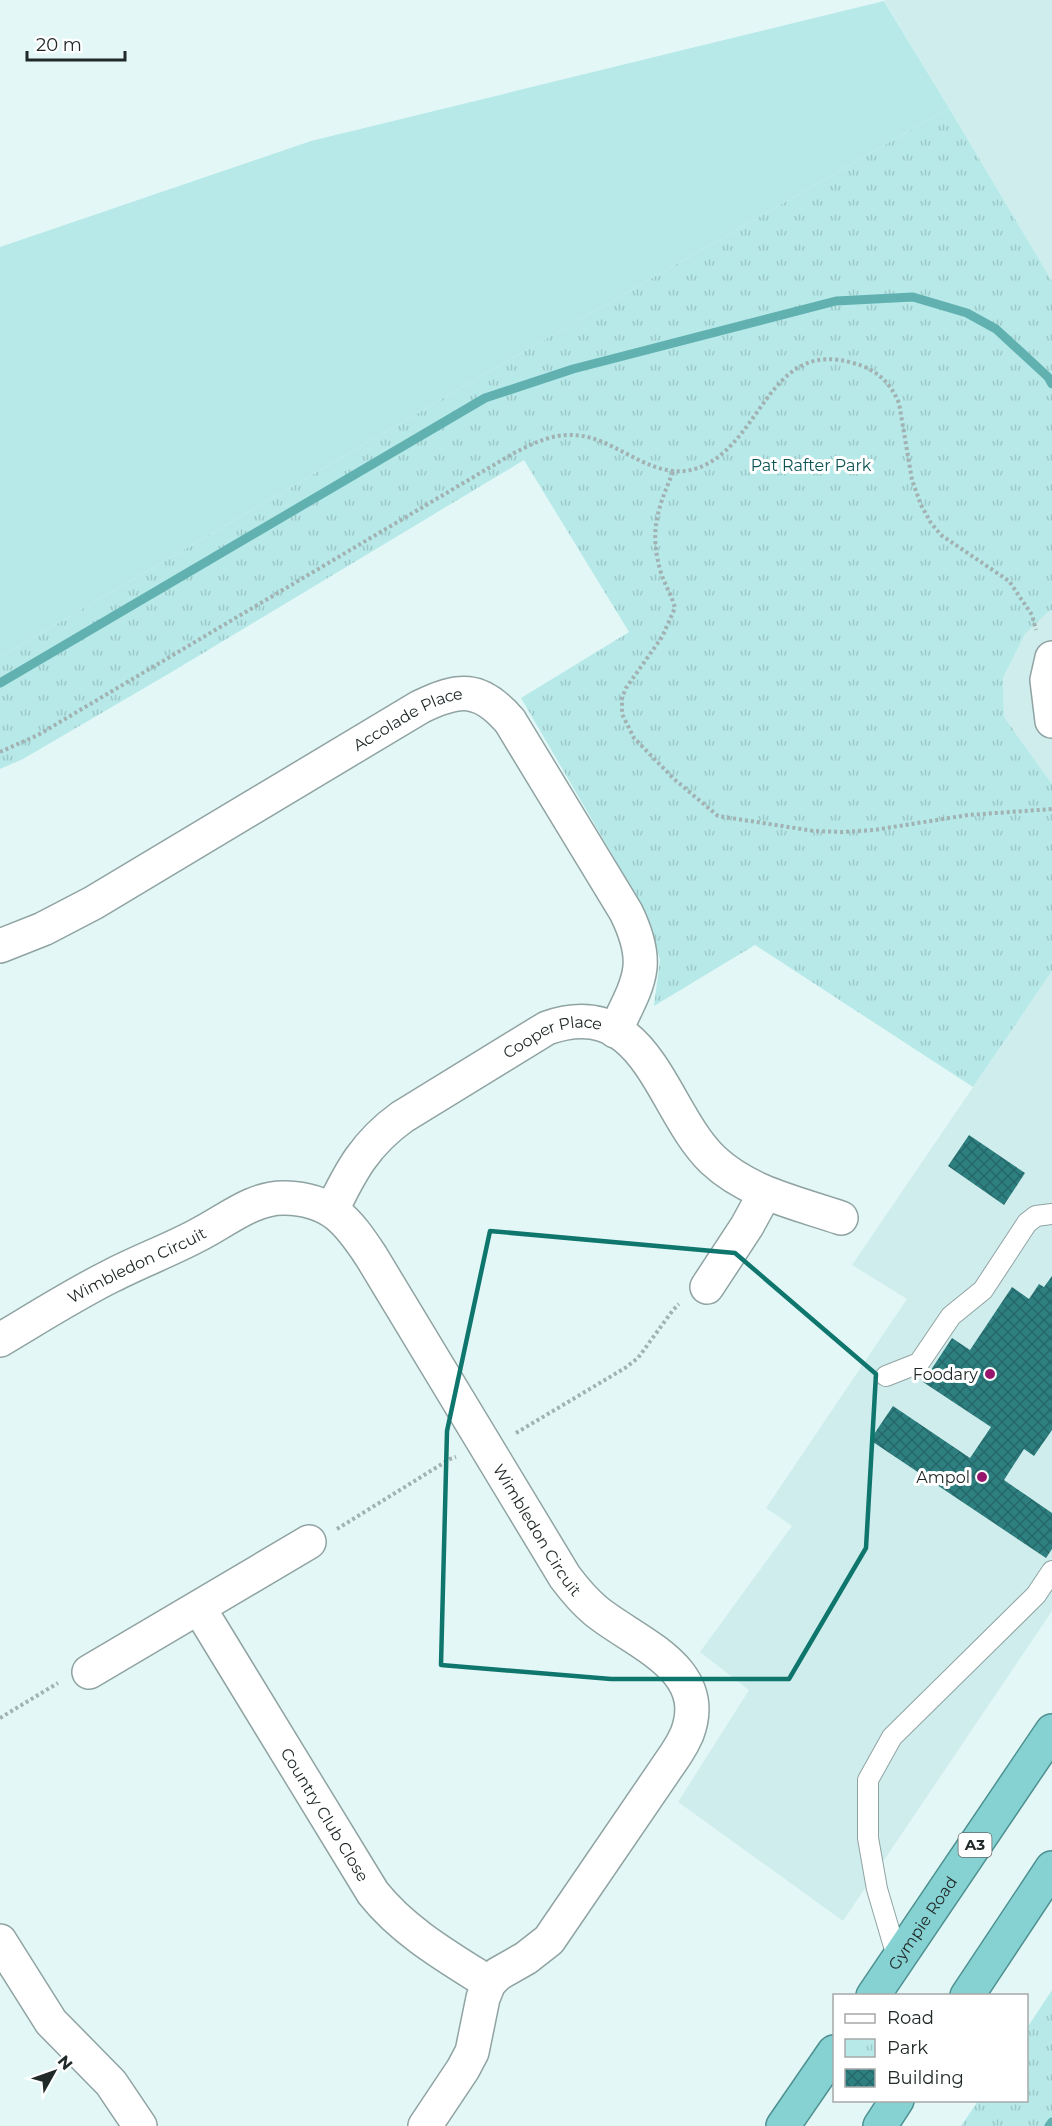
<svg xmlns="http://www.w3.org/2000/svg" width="1052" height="2126" font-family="Montserrat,sans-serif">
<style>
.built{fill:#cfedec}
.grass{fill:#b7e9e9}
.park{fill:url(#park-tufts)}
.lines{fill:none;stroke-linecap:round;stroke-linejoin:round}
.stream{stroke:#62b1b1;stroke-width:9}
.building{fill:url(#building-cross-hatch)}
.service-casing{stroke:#90a3a3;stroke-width:22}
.minor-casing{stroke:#90a3a3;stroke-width:36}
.trunk-casing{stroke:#4e9090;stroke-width:36}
.path{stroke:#a2b1b1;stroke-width:4;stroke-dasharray:3 3;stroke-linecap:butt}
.service{stroke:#fff;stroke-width:20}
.minor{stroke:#fff;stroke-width:33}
.trunk{stroke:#86d2d3;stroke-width:33}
.marked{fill:none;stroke:#0f766e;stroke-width:4.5;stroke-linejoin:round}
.poi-dot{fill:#97156c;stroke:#fff;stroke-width:2}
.labels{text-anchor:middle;stroke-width:6;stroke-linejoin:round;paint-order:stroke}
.shield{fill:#fff;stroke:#646969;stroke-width:1.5}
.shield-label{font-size:15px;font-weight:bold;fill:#212929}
.park-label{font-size:16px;fill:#0c5454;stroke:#fff}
.street-label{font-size:16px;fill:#212929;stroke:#fff}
.poi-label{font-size:16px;fill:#212929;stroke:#fff;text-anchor:end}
</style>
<defs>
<pattern id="park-tufts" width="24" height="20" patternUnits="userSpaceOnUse" patternTransform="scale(1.5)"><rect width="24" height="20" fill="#b7e9e9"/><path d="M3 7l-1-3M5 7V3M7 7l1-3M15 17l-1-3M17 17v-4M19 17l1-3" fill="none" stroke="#9dc8c8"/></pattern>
<pattern id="building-cross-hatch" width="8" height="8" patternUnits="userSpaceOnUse" patternTransform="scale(1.5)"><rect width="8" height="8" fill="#2d7f80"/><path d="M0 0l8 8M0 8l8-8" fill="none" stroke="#266869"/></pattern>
</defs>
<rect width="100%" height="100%" fill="#e4f7f7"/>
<!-- built -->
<path class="built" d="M 884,0 L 1052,0 L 1052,281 L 949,108 Z
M 1052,610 L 1052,784 L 1004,717 L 1003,678 L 1025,634 L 1048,612 Z
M 1052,971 L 1052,1611 L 843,1921 L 678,1802 L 749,1690 L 700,1652 L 792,1526 L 766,1508 L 907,1299 L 852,1265 Z"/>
<!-- grass -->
<path class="grass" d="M 884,1 L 949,108 L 490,371 L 0,657 L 0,247 L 311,141 Z"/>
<!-- park -->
<path class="park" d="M 949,108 L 1052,281 L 1052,610 L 1048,612 L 1025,634 L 1003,678 L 1004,717 L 1052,784 L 1052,971 L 973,1087 L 755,945 L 654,1006 L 660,960 L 644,909 L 521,698 L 629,632 L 524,460 L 170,673 L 23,759 L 0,769 L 0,657 L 490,371 Z
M 1052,1990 L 1052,2126 L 961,2126 L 978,2101 L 1026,2100 L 1027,2028 Z"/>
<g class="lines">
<!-- stream -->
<path class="stream" d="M 0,683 L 485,398 L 573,369 L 836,301 L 913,297 L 967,313 L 996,329 L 1048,377 L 1052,384
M 1049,2126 L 1052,2122"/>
</g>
<!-- building -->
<path class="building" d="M 969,1135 L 1025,1173 L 1004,1205 L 948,1166 Z
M 1052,1276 L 1052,1430 L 1034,1456 L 1024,1449 L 1004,1480 L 1052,1513 L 1052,1549 L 1046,1558 L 870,1440 L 893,1406 L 970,1458 L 991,1427 L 923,1382 L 952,1338 L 970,1350 L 1012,1287 L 1029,1299 L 1039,1284 L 1044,1287 Z"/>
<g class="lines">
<!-- service casing -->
<g class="service-casing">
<path id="service" d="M 886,1376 L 919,1363 L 951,1316 L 983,1290 L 1027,1223 L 1036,1216 L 1052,1214
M 898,1960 L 877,1889 L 868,1838 L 868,1780 L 892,1737 L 1036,1595 L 1052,1571"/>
</g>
<!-- minor casing -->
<g class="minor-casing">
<g id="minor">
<path d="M 1052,658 L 1047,680 L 1052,721"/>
<path id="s1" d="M 0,946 L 43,929 L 93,903 L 420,707 C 459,688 480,686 510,721 L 626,912 C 652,965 639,981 615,1031"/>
<path id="s2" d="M 332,1210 C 351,1170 366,1143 402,1117 L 547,1028 C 648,993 660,1109 713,1160 C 748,1193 797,1203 841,1218"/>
<path d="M 707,1287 L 747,1226 L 765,1193"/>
<path id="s3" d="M 0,1340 C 37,1318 73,1295 111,1276 C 140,1261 170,1250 198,1235 C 226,1221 253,1197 285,1198 C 331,1199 348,1221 371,1256 L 565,1577 C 574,1589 584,1601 596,1611 C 635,1643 712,1668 687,1734 C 684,1741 680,1748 676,1754 L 549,1940 L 526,1958 L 498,1974 L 489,1983 L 483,1998 L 472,2052 L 463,2069 L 425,2126"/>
<path id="s4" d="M 199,1608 L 373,1893 C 404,1932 448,1957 489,1983"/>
<path d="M 89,1672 L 309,1542"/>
<path d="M 0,1941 L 51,2022 L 111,2083 L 140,2126"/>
</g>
</g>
<!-- trunk casing -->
<g class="trunk-casing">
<g id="trunk">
<path id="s5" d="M 873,1996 L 1052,1731"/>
<path d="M 967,1996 L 1052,1868"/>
<path d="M 783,2126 L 834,2052"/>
<path d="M 880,2126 L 897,2100"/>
</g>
</g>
<!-- path -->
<path class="path" d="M 673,472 C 657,510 649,532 661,573 C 665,585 672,596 675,608 L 662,637 L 626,688 L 622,698 L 622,714 L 634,738 L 674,779 L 718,816 L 814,831 L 843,832 L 874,830 L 968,815 L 1052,809
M 0,752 L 38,735 L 514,453 C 532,444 549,435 570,435 C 618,434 656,491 707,464 C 763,435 772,339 853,363 C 876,369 890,382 899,403 L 912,480 L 921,505 L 931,523 L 941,535 L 1009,581 L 1032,615 L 1036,630
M 516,1433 L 625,1368 L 638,1358 L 673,1310 L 679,1304
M 337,1529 L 450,1459 L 456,1457
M 0,1718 L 58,1683"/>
<!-- service -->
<use href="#service" class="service"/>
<!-- minor -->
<use href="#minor" class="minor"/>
<!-- trunk -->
<use href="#trunk" class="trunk"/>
</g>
<!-- marked area -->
<path class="marked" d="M 490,1231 L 735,1253 L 876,1374 L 866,1548 L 789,1679 L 611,1679 L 441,1665 L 447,1431 Z"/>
<!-- markers -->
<g class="poi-dot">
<circle cx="990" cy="1374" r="6"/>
<circle cx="982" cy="1477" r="6"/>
</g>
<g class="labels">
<!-- shield labels -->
<rect class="shield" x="958.5" y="1833" width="33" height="24" rx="4.5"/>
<g class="shield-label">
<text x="975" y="1850">A3</text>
</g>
<!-- park labels -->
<g class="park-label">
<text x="811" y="471">Pat Rafter Park</text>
</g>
<!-- street labels -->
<g class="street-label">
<text dy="6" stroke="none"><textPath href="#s1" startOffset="468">Accolade Place</textPath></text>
<text dy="6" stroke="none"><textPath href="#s2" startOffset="291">Cooper Place</textPath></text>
<text dy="6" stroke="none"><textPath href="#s3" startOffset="156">Wimbledon Circuit</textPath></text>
<text dy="6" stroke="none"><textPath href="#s3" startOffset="750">Wimbledon Circuit</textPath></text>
<text dy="6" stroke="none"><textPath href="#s4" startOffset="242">Country Club Close</textPath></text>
<text dy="6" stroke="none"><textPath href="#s5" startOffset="88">Gympie Road</textPath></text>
</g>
<!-- poi labels -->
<g class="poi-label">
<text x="978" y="1380">Foodary</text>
<text x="970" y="1483">Ampol</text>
</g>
</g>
<!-- legend -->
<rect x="833" y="1994" width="195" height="108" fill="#ffffff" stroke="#a6a9a9" stroke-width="1.5"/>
<rect x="845" y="2014" width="30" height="9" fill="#ffffff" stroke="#a6a9a9" stroke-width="1.5"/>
<text x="887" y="2024" font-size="18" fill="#212929">Road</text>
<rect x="845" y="2039" width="30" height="18" fill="url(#park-tufts)" stroke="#a6a9a9" stroke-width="1.5"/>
<text x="887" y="2054" font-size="18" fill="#212929">Park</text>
<rect x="845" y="2069" width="30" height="18" fill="url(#building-cross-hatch)" stroke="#a6a9a9" stroke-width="1.5"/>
<text x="887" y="2084" font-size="18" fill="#212929">Building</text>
<!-- north arrow -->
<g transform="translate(54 2072) rotate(50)" stroke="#ffffff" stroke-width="4.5" paint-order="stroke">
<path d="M0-4.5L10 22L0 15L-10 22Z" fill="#212929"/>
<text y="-9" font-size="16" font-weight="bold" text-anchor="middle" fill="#212929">N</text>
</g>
<!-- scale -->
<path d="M27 51v9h98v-9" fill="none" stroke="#212929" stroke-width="3"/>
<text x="36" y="51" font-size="18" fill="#212929" stroke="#ffffff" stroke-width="4.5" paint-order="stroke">20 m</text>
</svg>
